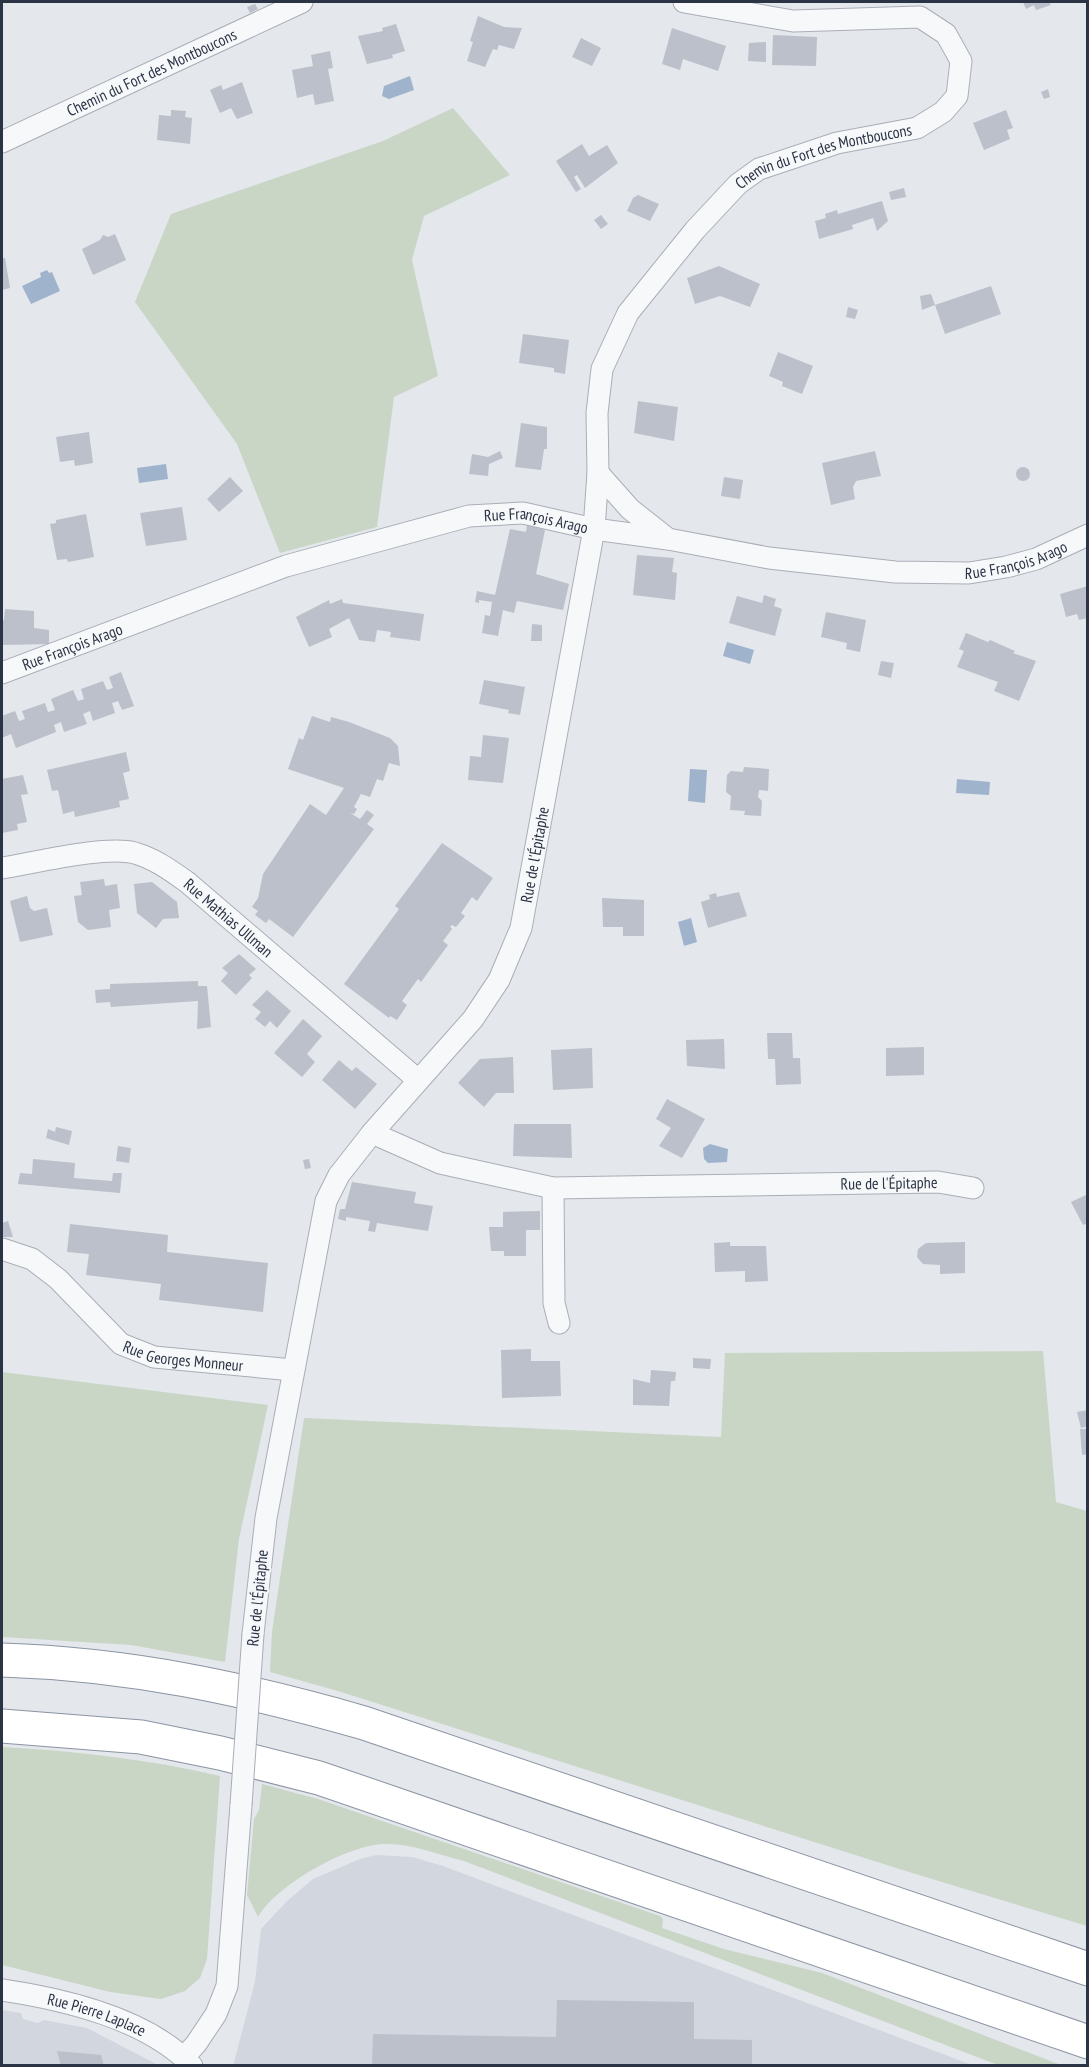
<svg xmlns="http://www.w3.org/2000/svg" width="1089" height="2067" font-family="'PT Sans Narrow',sans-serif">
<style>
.built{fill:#d2d6de}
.green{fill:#c9d6c5}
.water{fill:#9fb4cc}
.building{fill:#bbc0ca}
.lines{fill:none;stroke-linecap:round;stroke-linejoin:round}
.street-casing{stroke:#a9aeb7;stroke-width:23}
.highway-casing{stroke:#8b94a3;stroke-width:35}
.street{stroke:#f7f8fa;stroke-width:21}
.highway{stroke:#fff;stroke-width:33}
.street-bridge-casing{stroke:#a9aeb7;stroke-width:23;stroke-linecap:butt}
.street-bridge{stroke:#f7f8fa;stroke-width:21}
.labels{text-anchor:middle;stroke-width:4.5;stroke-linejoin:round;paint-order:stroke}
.street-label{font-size:16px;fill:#2b3445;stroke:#f4f6f9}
</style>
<rect width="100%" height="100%" fill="#e4e7ec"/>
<!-- built -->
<path class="built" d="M 376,1855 L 412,1857 L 443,1866 L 972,2065 L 233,2066 L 255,1982 L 261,1929 L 287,1901 L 313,1879 L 360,1859 Z
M 2,2010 L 21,2013 L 23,2019 L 38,2023 L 44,2020 L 87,2028 L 158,2065 L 2,2065 Z"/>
<!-- green -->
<path class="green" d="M 453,108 L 510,175 L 424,216 L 412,260 L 438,376 L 394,397 L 377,527 L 280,553 L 237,444 L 135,302 L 171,214 L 383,141 Z
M 1043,1351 L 1056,1502 L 1087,1511 L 1087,1926 L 909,1872 L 338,1691 L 270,1672 L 272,1632 L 304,1418 L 721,1437 L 725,1353 Z
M 2,1372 L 268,1405 L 239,1539 L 225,1662 L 131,1645 L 2,1637 Z
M 2,1747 C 76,1751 147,1759 220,1776 L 207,1959 L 200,1978 L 185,1991 L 161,1999 L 110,1992 L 2,1965 Z
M 262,1784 L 318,1799 L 660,1916 L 663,1919 L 662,1928 L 724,1949 L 822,1973 L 1061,2065 L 998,2065 L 464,1861 C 438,1855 414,1844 387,1844 C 350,1843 276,1885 258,1917 L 247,1895 L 254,1819 L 259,1810 Z"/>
<!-- water -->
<path class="water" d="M 410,76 L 414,90 L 389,99 L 382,96 L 384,86 Z
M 47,270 L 49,273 L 52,272 L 60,291 L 31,304 L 22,286 L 41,277 L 40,273 Z
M 166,464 L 168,479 L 139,483 L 137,468 Z
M 727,642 L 754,650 L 750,664 L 723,656 Z
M 690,769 L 707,770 L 705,803 L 688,801 Z
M 957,779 L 990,782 L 989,795 L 956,793 Z
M 691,918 L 697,942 L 684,946 L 678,922 Z
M 710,1144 L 728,1149 L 727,1162 L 708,1163 L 704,1159 L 703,1148 Z"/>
<!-- building -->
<path class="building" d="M 1023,2 L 1049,2 L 1051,5 L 1036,10 L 1034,5 L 1026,9 Z
M 255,4 L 258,9 L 250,13 L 247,7 Z
M 478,16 L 504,27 L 522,28 L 514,49 L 499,45 L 497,50 L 493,49 L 485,67 L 467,61 L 473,42 L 470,41 Z
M 396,24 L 405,51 L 392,55 L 393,58 L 367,64 L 358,36 L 383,31 L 382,28 Z
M 672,28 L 726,46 L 718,71 L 683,59 L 680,70 L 662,64 Z
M 773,35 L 817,37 L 816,66 L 772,65 Z
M 581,38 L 601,48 L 592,66 L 572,57 Z
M 766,42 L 766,62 L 748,61 L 749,43 Z
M 330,51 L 333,68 L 328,69 L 334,101 L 315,105 L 313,94 L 297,98 L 292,70 L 313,66 L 311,55 Z
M 242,82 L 253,113 L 237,119 L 231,108 L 220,113 L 210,90 L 221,85 L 223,90 Z
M 1048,89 L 1050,97 L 1044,99 L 1041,92 Z
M 171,110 L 186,111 L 185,117 L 192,118 L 190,144 L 157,140 L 159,115 L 171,116 Z
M 1006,110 L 1013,128 L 1007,130 L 1010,139 L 984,150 L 973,123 Z
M 582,144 L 589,156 L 607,145 L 618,163 L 585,188 L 577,175 L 574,177 L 581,189 L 576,192 L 556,161 Z
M 904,188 L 906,197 L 891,200 L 889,192 Z
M 638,195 L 659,204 L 650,221 L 627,211 L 633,198 Z
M 882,201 L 888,221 L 877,231 L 873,218 L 852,225 L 853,229 L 819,239 L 815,221 L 826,218 L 825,214 L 837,210 L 838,214 Z
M 601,215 L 608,224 L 601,229 L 594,220 Z
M 115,234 L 126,260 L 93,275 L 82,249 L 100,240 L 103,235 L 108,237 Z
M 2,258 L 5,258 L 10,288 L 2,290 Z
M 719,266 L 760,284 L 750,307 L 720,296 L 695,304 L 687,278 Z
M 991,286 L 1001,314 L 945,334 L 935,305 Z
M 931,294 L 935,305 L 922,310 L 920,296 Z
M 848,307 L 858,310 L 855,319 L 846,317 Z
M 523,334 L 569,340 L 565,374 L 554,372 L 554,368 L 519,363 Z
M 778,352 L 813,366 L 802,394 L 782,386 L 783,382 L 769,376 Z
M 638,401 L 678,407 L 674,441 L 634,433 Z
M 521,423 L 547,427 L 547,449 L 544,449 L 541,470 L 515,467 Z
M 89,432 L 93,463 L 75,466 L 74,460 L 60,462 L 56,437 Z
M 500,451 L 503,458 L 489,464 L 488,476 L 469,474 L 472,454 L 488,457 Z
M 875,451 L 881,476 L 856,481 L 853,487 L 855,499 L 831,505 L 822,463 Z
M1016 474a7 7 0 1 1 14 0a7 7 0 1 1-14 0Z
M 230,477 L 243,491 L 219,512 L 207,499 Z
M 724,477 L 743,480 L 740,499 L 721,496 Z
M 182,507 L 187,540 L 146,546 L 140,513 Z
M 86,514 L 94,557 L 68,562 L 67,559 L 57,560 L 50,524 L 56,523 L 56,520 Z
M 527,525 L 545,530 L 536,574 L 569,584 L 563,610 L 517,601 L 514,613 L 503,610 L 498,636 L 482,633 L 485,615 L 490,616 L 492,602 L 479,600 L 479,603 L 475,602 L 477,591 L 495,595 L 510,529 L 526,532 Z
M 637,555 L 674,558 L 672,572 L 677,573 L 675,600 L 633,595 Z
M 1088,586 L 1088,618 L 1079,620 L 1077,614 L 1066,617 L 1060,594 Z
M 764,595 L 776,599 L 774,606 L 782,609 L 775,636 L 729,623 L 737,596 L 762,603 Z
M 342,599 L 343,603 L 424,614 L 420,641 L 390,637 L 391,632 L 377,630 L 375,642 L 359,640 L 349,618 L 329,629 L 332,637 L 309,647 L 296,617 L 329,600 L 330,604 Z
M 5,609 L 34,611 L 34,628 L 49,630 L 49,644 L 2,645 L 2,622 L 4,620 Z
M 826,612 L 866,620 L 860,652 L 846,649 L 847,643 L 821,637 Z
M 532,624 L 542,625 L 542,641 L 531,641 Z
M 966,633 L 988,642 L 990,640 L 1015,651 L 1013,653 L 1036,661 L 1019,701 L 994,691 L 998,682 L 957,667 L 964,651 L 959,649 Z
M 881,661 L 894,663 L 891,678 L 878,675 Z
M 121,672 L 134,706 L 122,710 L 118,701 L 112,703 L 115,713 L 93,721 L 90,711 L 83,714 L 87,724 L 64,732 L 61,722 L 54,725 L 56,732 L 16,748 L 11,734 L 2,738 L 2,716 L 15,711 L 19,721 L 25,719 L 22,711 L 45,703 L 48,712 L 55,710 L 51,699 L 73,690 L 78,701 L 84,699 L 81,689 L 103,681 L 107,690 L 113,688 L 109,677 Z
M 484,680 L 525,687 L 520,715 L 508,713 L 509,710 L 479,704 Z
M 312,716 L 330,722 L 331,717 L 349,722 L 390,738 L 398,746 L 400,766 L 389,763 L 383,781 L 377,779 L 370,797 L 361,794 L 354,807 L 357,809 L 354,814 L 350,813 L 360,819 L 367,810 L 374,815 L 367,824 L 374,829 L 293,937 L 269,919 L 266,923 L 255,915 L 258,911 L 252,907 L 258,898 L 263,874 L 310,804 L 326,815 L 344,788 L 288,769 L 299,738 L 303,740 Z
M 483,735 L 509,738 L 503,783 L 468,780 L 470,756 L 481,757 Z
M 126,752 L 130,771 L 123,773 L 129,799 L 119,801 L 120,807 L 75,817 L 74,811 L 63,814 L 58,790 L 52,791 L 47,770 Z
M 744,767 L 769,769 L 768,791 L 759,790 L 758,797 L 762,801 L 761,816 L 744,815 L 745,811 L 730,810 L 731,796 L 726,792 L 727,775 L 731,771 L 743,772 Z
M 23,775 L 28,794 L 21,795 L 27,822 L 17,824 L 18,830 L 2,833 L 2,779 Z
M 442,843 L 493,878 L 477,901 L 472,897 L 461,913 L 465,916 L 456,927 L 452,925 L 450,927 L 452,929 L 443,941 L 448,945 L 421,982 L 418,979 L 402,1001 L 407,1005 L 397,1020 L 390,1016 L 389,1018 L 344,984 L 399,909 L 395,906 Z
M 104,879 L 105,886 L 117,884 L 120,908 L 109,910 L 111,927 L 88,930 L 78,922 L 74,896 L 82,895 L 80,882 Z
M 152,882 L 177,902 L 179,918 L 163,919 L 156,928 L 137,913 L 134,884 Z
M 739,892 L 747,916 L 708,928 L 701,902 L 710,899 L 709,895 L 716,893 L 717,897 Z
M 27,896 L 30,908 L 34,911 L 47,908 L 53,935 L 20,942 L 10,901 Z
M 602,898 L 644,900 L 644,936 L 623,936 L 623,927 L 603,927 Z
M 239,954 L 256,969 L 249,975 L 252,978 L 236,995 L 221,981 L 228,973 L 222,968 Z
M 198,981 L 198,986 L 207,986 L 211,1027 L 197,1029 L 198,1001 L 111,1007 L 110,1002 L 96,1003 L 95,990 L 110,989 L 110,984 Z
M 267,990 L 291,1011 L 277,1028 L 270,1021 L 265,1027 L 255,1019 L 261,1012 L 252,1005 Z
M 303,1019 L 322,1036 L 307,1054 L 315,1062 L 302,1077 L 274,1053 Z
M 767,1033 L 792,1033 L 793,1058 L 800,1058 L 801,1084 L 776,1085 L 775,1059 L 768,1059 Z
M 724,1039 L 725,1069 L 687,1066 L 686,1040 Z
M 924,1047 L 924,1075 L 886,1076 L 886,1048 Z
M 592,1048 L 593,1088 L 553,1090 L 551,1050 Z
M 513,1057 L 514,1093 L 496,1093 L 484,1107 L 458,1083 L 480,1059 Z
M 339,1060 L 352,1071 L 356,1067 L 377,1084 L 355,1109 L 322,1080 Z
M 667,1099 L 705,1119 L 682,1158 L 659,1146 L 671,1128 L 656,1119 Z
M 514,1124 L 571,1124 L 572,1158 L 513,1156 Z
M 56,1127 L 72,1131 L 69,1145 L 46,1138 L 48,1129 L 55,1132 Z
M 118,1146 L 131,1148 L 129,1163 L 116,1161 Z
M 33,1159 L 75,1163 L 74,1178 L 112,1181 L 113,1173 L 122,1173 L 120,1193 L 18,1184 L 20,1173 L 32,1174 Z
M 309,1159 L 311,1168 L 305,1169 L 303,1160 Z
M 352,1182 L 416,1192 L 414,1203 L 433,1206 L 428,1231 L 377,1223 L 375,1232 L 368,1231 L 370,1221 L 346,1217 L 346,1221 L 338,1219 L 340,1209 L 345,1209 Z
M 1088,1194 L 1088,1223 L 1083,1225 L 1071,1202 Z
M 540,1211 L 540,1230 L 526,1230 L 526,1256 L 504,1256 L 504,1251 L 491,1251 L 489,1227 L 503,1227 L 503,1212 Z
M 8,1221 L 13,1237 L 2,1237 L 2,1223 Z
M 70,1224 L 168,1235 L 167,1252 L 268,1263 L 263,1312 L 159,1300 L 161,1284 L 86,1275 L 89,1254 L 67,1252 Z
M 730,1242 L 730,1246 L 766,1246 L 768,1281 L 745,1282 L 745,1271 L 715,1272 L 714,1243 Z
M 965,1242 L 965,1273 L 940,1274 L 940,1265 L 923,1264 L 917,1257 L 918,1249 L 926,1243 Z
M 531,1349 L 531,1361 L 560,1361 L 561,1396 L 502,1398 L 501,1350 Z
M 693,1358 L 711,1359 L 710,1369 L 693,1368 Z
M 651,1370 L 676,1372 L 675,1381 L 671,1381 L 669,1406 L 633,1405 L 633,1379 L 650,1383 Z
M 1088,1410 L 1088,1426 L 1081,1428 L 1077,1412 Z
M 1080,1429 L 1088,1429 L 1088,1454 L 1082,1455 Z
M 557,2000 L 694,2002 L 694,2039 L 752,2040 L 752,2066 L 372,2066 L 373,2034 L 556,2037 Z
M 57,2051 L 101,2055 L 104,2066 L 61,2066 Z"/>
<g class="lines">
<!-- street casing -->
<g class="street-casing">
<g id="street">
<path id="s1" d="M 2,142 L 302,2"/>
<path d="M 598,473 L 630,509 L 668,539"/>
<path id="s2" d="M 2,673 L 286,566 L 469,516 L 523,513 L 594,529 L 668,539 L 769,558 L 895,572 L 969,573 L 1006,567 L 1036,559 L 1088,535"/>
<path id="s3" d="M 2,868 C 34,863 105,845 135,853 C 155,859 170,870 187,882 L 418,1080"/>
<path id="s4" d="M 372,1133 L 440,1163 L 553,1188 L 938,1182 L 973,1188"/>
<path d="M 553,1188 L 554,1303 L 559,1323"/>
<path id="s5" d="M 2,1249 L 32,1259 L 58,1279 L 121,1344 L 154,1357 L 293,1370"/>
<path id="s6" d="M 253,1634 L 266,1518 L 326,1201 L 339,1175 L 372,1133 L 473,1019 L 499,980 L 521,928 L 594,529 L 598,473 L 597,413 L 602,369 L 628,313 L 695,230 L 738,184 L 759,169 L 837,143 L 917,128 L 943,112 L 957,96 L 961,61 L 946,34 L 920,17 L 793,21 L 684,2"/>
<path id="s7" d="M 2,1990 C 63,1999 148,2019 192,2066"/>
<path d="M 184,2057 L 196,2044 L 216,2014 L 227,1986 L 241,1805"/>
</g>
</g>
<!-- highway casing -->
<g class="highway-casing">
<path id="highway" d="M 2,1660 C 129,1664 242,1688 364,1723 L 1088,1969
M 2,1726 L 141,1737 L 220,1753 L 319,1778 L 1088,2042"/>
</g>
<!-- street -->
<use href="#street" class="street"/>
<!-- highway -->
<use href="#highway" class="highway"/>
<!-- street-bridge casing -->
<g class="street-bridge-casing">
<path id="street-bridge" d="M 241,1805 L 253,1634"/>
</g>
<!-- street-bridge -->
<use href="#street-bridge" class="street-bridge"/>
</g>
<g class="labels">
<!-- street labels -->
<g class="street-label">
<text dy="6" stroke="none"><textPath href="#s1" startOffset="165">Chemin du Fort des Montboucons</textPath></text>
<text dy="6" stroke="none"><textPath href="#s6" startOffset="1666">Chemin du Fort des Montboucons</textPath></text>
<text dy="6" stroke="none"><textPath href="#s2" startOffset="561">Rue François Arago</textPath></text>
<text dy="6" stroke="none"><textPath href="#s2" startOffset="1047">Rue François Arago</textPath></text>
<text dy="6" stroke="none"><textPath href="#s2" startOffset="75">Rue François Arago</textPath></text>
<text dy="6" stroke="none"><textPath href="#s6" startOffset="852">Rue de l'Épitaphe</textPath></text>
<text dy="6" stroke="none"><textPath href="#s3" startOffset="249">Rue Mathias Ullman</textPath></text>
<text dy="6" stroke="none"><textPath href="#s4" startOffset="526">Rue de l'Épitaphe</textPath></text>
<text dy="6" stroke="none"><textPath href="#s5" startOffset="219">Rue Georges Monneur</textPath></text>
<text transform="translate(257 1598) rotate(-84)" y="6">Rue de l'Épitaphe</text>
<text dy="6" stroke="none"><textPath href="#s7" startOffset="98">Rue Pierre Laplace</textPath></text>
</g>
</g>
<!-- border -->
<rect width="1089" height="2067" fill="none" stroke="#2b3445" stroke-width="6"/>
</svg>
